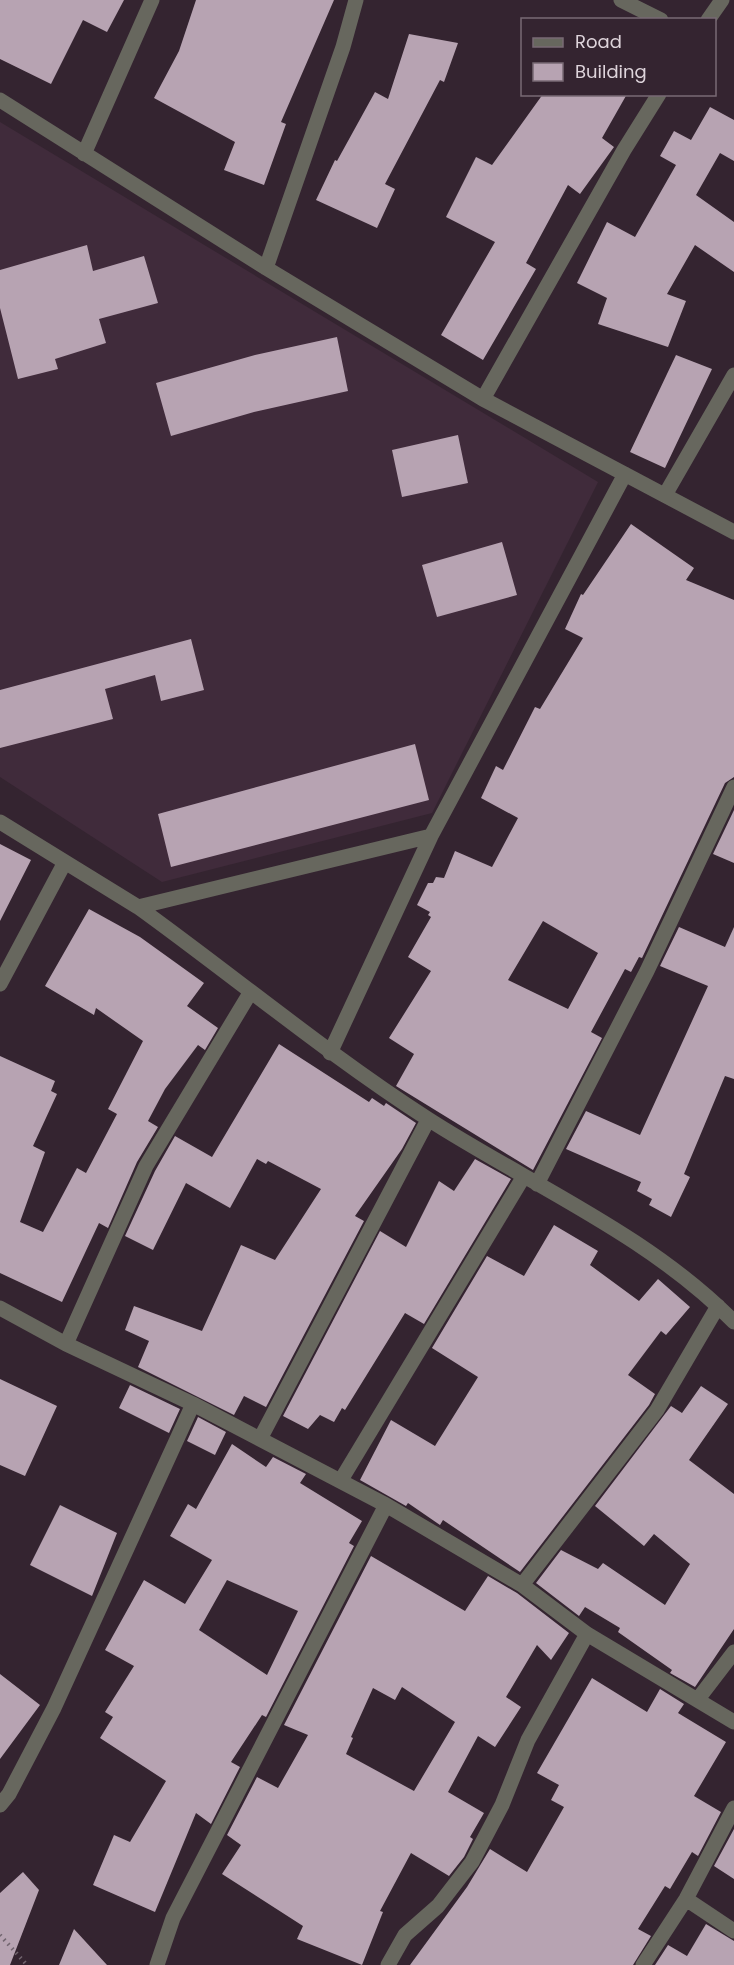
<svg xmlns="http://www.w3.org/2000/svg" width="734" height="1965" font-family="Poppins,sans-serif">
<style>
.built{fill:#402b3b}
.building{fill:#b7a3b2;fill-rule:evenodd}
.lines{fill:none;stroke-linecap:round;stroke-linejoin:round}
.path{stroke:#72656f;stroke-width:4;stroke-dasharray:1.5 4.5;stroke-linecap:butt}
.minor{stroke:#67675e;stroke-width:15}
</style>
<rect width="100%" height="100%" fill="#342430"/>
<!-- built -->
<path class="built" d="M 0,122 L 598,482 L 432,813 L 162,882 L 0,777 Z"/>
<!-- building -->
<path class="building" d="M 0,0 L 124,0 L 107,32 L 83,20 L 51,84 L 0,59 Z
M 196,0 L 334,0 L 281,122 L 286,124 L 264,185 L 224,170 L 235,142 L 154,98 L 179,51 Z
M 409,34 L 458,43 L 444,82 L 440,80 L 385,184 L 395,189 L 377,228 L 316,200 L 335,160 L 337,161 L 375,92 L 388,99 Z
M 543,94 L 627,94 L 602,138 L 614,147 L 580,194 L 568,185 L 526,263 L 536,269 L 483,360 L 441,335 L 495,242 L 446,217 L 476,157 L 492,165 Z
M 710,107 L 734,120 L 734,161 L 720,153 L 696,195 L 734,222 L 734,272 L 695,245 L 667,294 L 686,301 L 668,347 L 598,324 L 607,298 L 577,283 L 607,222 L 635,237 L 676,165 L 660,156 L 674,131 L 691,140 Z
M 87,245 L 93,271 L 144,256 L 158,303 L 99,319 L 106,343 L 55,359 L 58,369 L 18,379 L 0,308 L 0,270 Z
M 337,337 L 348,391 L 254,412 L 171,436 L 156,383 L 255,355 Z
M 676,355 L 712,369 L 665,468 L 630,452 Z
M 458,435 L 468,483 L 402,497 L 392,450 Z
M 631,524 L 694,568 L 686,580 L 734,600 L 734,777 L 725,783 L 642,958 L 639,957 L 631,972 L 625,969 L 591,1032 L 602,1038 L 533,1170 L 396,1086 L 414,1054 L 389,1038 L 431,971 L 408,957 L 431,917 L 428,915 L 430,912 L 417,905 L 428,883 L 433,883 L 436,877 L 444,878 L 455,851 L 492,867 L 518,818 L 481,798 L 496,766 L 503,770 L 535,707 L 540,709 L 583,638 L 565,629 L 581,594 L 583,595 ZM 543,921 L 598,953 L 568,1009 L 508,980 Z
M 502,542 L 517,595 L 437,617 L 422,565 Z
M 191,639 L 204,690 L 161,701 L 155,675 L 105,689 L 113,719 L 0,748 L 0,690 Z
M 415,744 L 429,800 L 171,867 L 158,814 Z
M 734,810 L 734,863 L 713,854 Z
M 0,844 L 31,860 L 0,921 Z
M 89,909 L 140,937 L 204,983 L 187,1006 L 218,1028 L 205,1050 L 198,1045 L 165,1089 L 148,1121 L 158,1127 L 137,1162 L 108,1228 L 99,1223 L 62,1302 L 0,1273 L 0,1056 L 55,1081 L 51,1091 L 57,1094 L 33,1146 L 45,1152 L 20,1222 L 43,1232 L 77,1168 L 86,1173 L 117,1114 L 108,1109 L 143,1041 L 96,1008 L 94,1015 L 45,986 Z
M 679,927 L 725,947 L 734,927 L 734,1079 L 725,1076 L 684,1174 L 690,1177 L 671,1217 L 649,1205 L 652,1199 L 637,1191 L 641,1182 L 566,1149 L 586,1111 L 640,1135 L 708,986 L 660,966 Z
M 279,1044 L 369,1102 L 372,1098 L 384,1106 L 386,1103 L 416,1123 L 402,1149 L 355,1216 L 364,1221 L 266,1407 L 244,1396 L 234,1415 L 138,1367 L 149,1341 L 125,1330 L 134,1306 L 202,1331 L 241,1245 L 275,1260 L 321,1189 L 268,1161 L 266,1164 L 257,1159 L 230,1208 L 186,1183 L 153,1250 L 125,1236 L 155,1171 L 175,1136 L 212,1157 Z
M 475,1159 L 511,1179 L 424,1324 L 405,1313 L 345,1410 L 342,1408 L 334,1422 L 320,1415 L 308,1429 L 283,1416 L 380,1231 L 406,1247 L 439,1181 L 454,1191 Z
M 554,1225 L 598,1251 L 590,1265 L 639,1301 L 658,1279 L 690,1307 L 666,1335 L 661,1331 L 628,1375 L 655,1394 L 649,1405 L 520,1572 L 443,1520 L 440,1525 L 408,1503 L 406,1506 L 360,1480 L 391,1420 L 435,1446 L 478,1377 L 432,1348 L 487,1256 L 524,1276 Z
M 0,1379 L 57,1406 L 25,1476 L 0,1465 Z
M 130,1385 L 180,1409 L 169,1433 L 119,1408 Z
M 701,1386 L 728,1404 L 689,1460 L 734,1494 L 734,1629 L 695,1687 L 670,1673 L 672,1670 L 618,1632 L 620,1628 L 585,1607 L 579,1616 L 536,1583 L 561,1550 L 598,1569 L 603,1563 L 665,1605 L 690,1564 L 654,1534 L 644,1546 L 595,1506 L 671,1406 L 682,1413 Z
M 198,1417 L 226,1432 L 215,1455 L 187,1441 Z
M 232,1444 L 266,1467 L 273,1457 L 306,1474 L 300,1483 L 362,1521 L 349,1543 L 354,1546 L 266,1717 L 262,1715 L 231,1762 L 240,1767 L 211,1824 L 196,1813 L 155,1912 L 93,1885 L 114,1835 L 130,1842 L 166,1781 L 100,1738 L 113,1717 L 105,1712 L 134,1666 L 105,1650 L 144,1580 L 185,1604 L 212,1560 L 170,1536 L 188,1504 L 196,1509 ZM 227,1580 L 298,1611 L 267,1675 L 199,1630 Z
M 60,1505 L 117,1533 L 92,1596 L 30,1565 Z
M 371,1556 L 465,1611 L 488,1576 L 517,1593 L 569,1633 L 551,1660 L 537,1645 L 506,1697 L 521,1707 L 495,1747 L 478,1736 L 448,1792 L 484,1813 L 470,1837 L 473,1839 L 464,1857 L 449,1876 L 411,1853 L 380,1911 L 383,1912 L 362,1965 L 297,1939 L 303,1926 L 222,1874 L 241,1845 L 227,1835 L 257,1777 L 278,1788 L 308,1735 L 284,1725 ZM 402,1687 L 455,1722 L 414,1791 L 346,1754 L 353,1738 L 351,1737 L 373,1688 L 395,1700 Z
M 0,1674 L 40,1705 L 0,1759 Z
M 592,1678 L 647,1712 L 660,1689 L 684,1704 L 678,1713 L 726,1742 L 694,1796 L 721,1812 L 698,1856 L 692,1852 L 670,1889 L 665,1886 L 638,1929 L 651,1936 L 633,1965 L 410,1965 L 467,1887 L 490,1849 L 527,1872 L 564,1807 L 551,1800 L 559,1785 L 537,1773 Z
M 734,1829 L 734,1879 L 714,1866 Z
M 23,1872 L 39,1890 L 10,1965 L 0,1965 L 0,1893 Z
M 706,1924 L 734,1941 L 734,1965 L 655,1965 L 668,1945 L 687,1956 Z
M 74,1929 L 107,1965 L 59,1965 Z"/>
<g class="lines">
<!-- path -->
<path class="path" d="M 0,1935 L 27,1965"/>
<!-- minor -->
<path class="minor" d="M 621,0 L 661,20
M 708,20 L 722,0
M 0,100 L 266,268 L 483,399 L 734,532
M 84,154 L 152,0
M 266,268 L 343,47 L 356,0
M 483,399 L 624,150 L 659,94
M 665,495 L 734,375
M 0,822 L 138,907 L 431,836 L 625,474
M 138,907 C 235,977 327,1054 428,1119 C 529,1184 649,1235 734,1322
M 0,984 L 65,862
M 330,1053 L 431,836
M 537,1184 L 647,971 L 734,787
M 0,1308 L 66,1344 L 193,1404 L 386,1505 L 522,1585 L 587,1634 L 734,1722
M 66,1344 L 146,1166 L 250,993
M 260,1439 L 428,1120
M 341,1480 L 524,1176
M 522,1585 L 657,1410 L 718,1306
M 698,1699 L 734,1652
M 0,1805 L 9,1794 L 54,1708 L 193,1404
M 686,1899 L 734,1931
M 157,1965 L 173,1918 L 386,1505
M 388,1965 L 405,1935 L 438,1906 L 472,1862 L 502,1805 L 528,1740 L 587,1634
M 643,1965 L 686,1899 L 734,1808"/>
</g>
<!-- legend -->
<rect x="521" y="18" width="195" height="78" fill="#342430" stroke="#786a74" stroke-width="1.5"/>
<rect x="533" y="38" width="30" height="9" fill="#67675e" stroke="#786a74" stroke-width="1.5"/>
<text x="575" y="48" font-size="18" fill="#ded4db">Road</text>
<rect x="533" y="63" width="30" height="18" fill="#b7a3b2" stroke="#786a74" stroke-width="1.5"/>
<text x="575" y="78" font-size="18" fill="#ded4db">Building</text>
</svg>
